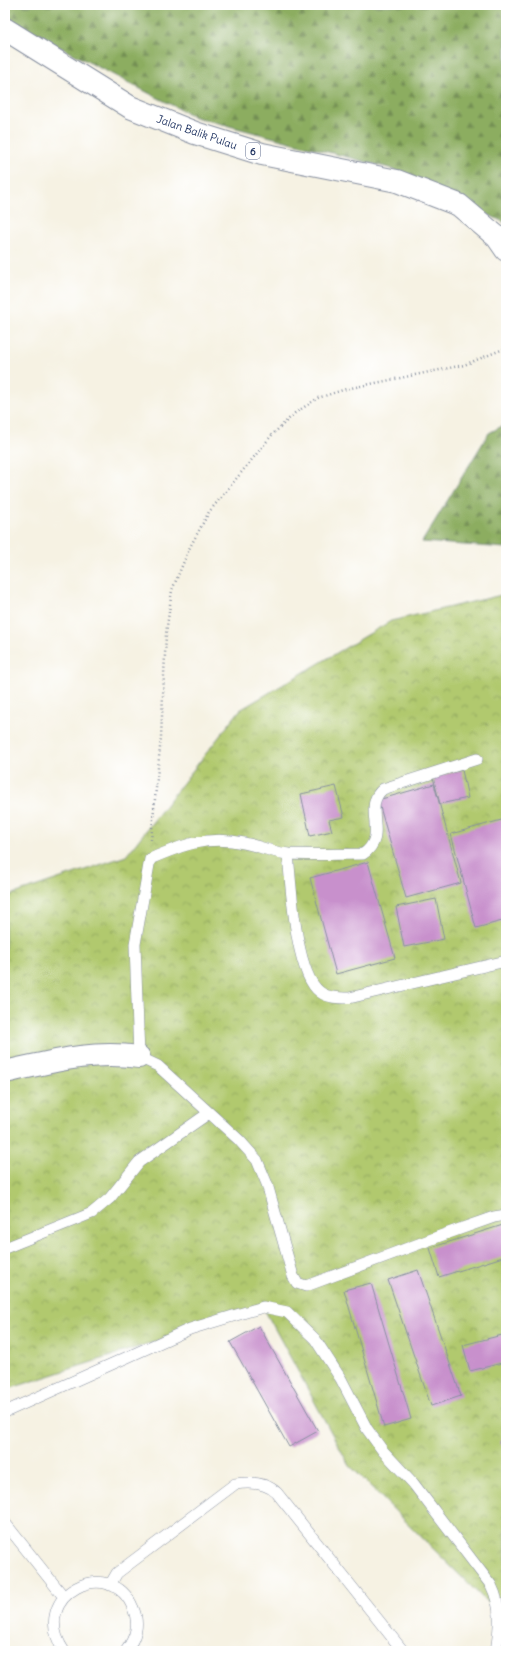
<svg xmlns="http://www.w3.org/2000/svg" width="511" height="1656" font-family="Delius,sans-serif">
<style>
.forest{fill:url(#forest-firs);stroke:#546e60}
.park{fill:url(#park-crowns);stroke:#667c66}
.building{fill:#c890cc}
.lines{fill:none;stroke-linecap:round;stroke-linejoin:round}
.lane-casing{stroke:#8890a0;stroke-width:12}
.street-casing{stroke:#8890a0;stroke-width:24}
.primary-casing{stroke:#8890a0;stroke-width:24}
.path{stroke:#8890a0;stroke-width:2.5;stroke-dasharray:1 3;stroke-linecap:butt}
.lane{stroke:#fff;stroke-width:11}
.street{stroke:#fff;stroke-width:22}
.primary{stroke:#fff;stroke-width:22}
.labels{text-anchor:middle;stroke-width:3;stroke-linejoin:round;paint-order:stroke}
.shield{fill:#fff;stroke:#5f6d8e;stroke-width:1}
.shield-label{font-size:10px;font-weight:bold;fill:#1b2f5e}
.street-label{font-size:11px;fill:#1b2f5e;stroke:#fff}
</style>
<defs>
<pattern id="forest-firs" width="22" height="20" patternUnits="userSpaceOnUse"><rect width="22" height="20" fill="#8cad61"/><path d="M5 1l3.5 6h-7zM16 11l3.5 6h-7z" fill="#728d53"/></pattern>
<pattern id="park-crowns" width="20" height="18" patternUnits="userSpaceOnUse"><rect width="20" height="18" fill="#b1c96e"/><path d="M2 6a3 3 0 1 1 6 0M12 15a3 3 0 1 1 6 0" fill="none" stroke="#8fa45e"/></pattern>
</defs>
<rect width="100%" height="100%" fill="#fff"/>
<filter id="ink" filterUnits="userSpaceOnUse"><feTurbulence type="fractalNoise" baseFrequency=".025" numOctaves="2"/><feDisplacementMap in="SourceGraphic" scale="8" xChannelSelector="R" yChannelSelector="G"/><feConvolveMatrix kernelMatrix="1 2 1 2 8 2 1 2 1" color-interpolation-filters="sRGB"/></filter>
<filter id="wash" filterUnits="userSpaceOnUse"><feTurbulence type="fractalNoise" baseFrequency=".012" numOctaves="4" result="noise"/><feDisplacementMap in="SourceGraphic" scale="16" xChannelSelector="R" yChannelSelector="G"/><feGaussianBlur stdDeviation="0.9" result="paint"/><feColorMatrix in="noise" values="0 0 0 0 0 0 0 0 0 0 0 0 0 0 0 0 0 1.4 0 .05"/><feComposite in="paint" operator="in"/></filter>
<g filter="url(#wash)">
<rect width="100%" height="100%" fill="#f6f2e3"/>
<!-- forest -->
<path class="forest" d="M 5,5 L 506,5 L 506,223 L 389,168 L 195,117 L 11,22 L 5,18 Z
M 506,424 L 506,548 L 422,542 L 489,433 Z"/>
<!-- park -->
<path class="park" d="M 506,594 L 506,1621 L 349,1465 L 263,1307 L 5,1390 L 5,897 L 126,856 L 240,710 L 391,621 Z"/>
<g id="blocks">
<!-- building -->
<path class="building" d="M 462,770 L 468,798 L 440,804 L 433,777 Z
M 434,784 L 461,883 L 406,898 L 378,800 Z
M 336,786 L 344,817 L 329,820 L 332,831 L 310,836 L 301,794 Z
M 505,819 L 506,920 L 476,928 L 451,834 Z
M 368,862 L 395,958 L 336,974 L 310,878 Z
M 436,899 L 444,939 L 404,947 L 396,907 Z
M 506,1224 L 506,1256 L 439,1277 L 430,1248 Z
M 418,1270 L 461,1396 L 431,1406 L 388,1280 Z
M 371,1283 L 411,1419 L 384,1427 L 344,1290 Z
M 259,1326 L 318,1431 L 289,1447 L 230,1342 Z
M 506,1334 L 506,1362 L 470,1371 L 463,1345 Z
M 506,1435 L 506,1450 L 499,1442 Z"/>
</g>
</g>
<g filter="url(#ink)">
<use href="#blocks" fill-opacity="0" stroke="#8890a0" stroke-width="1"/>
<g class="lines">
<!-- lane casing -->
<g class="lane-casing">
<path id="lane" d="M 477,759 L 383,789 C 361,807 390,836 363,854 C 338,854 314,855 289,854 C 274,853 259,846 244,843 C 208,835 182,845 150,859 L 135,944 L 139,1057 L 158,1066 L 239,1140 L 257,1160 L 267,1184 L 293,1276 L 297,1283 L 306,1286 L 440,1236 L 494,1217 L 506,1215
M 288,854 C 291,884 295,974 320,992 C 328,998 339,998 349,998 L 506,961
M 5,1248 L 92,1213 L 110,1198 L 139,1162 L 209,1113
M 5,1412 L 190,1329 L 263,1307 L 287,1312 L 315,1339 L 341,1379 L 367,1429 L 383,1451 L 413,1483 L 491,1585 C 502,1607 500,1627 496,1651
M 5,1523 L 64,1597
M 110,1585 L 117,1573 L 235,1484 C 249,1482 266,1482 277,1493 L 403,1651
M 64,1651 C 26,1594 112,1554 133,1608 C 140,1624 136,1637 126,1651"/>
</g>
<!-- street casing -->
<g class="street-casing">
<path id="street" d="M 5,1072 C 51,1062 91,1050 139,1057"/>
</g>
<!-- primary casing -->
<g class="primary-casing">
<path id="primary" d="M 5,29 L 130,107 L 195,133 L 262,154 L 397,181 L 459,205 L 497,237 L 506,250"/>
</g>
<!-- path -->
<path class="path" d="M 151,840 L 161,737 L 166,634 L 172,590 L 190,547 L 209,512 L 272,435 L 295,413 L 318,398 L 346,389 L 464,365 L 506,348"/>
<!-- lane -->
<use href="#lane" class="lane"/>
<!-- street -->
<use href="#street" class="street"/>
<!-- primary -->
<use href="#primary" class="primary"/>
</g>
</g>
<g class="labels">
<!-- shield labels -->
<rect class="shield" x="246" y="143" width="14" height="16" rx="3"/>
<g class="shield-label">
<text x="253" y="155">6</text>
</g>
<!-- street labels -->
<g class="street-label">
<text transform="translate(197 132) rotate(19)" y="4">Jalan Balik Pulau</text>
</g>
</g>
<!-- margin -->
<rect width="511" height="1656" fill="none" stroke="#fff" stroke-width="20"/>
</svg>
